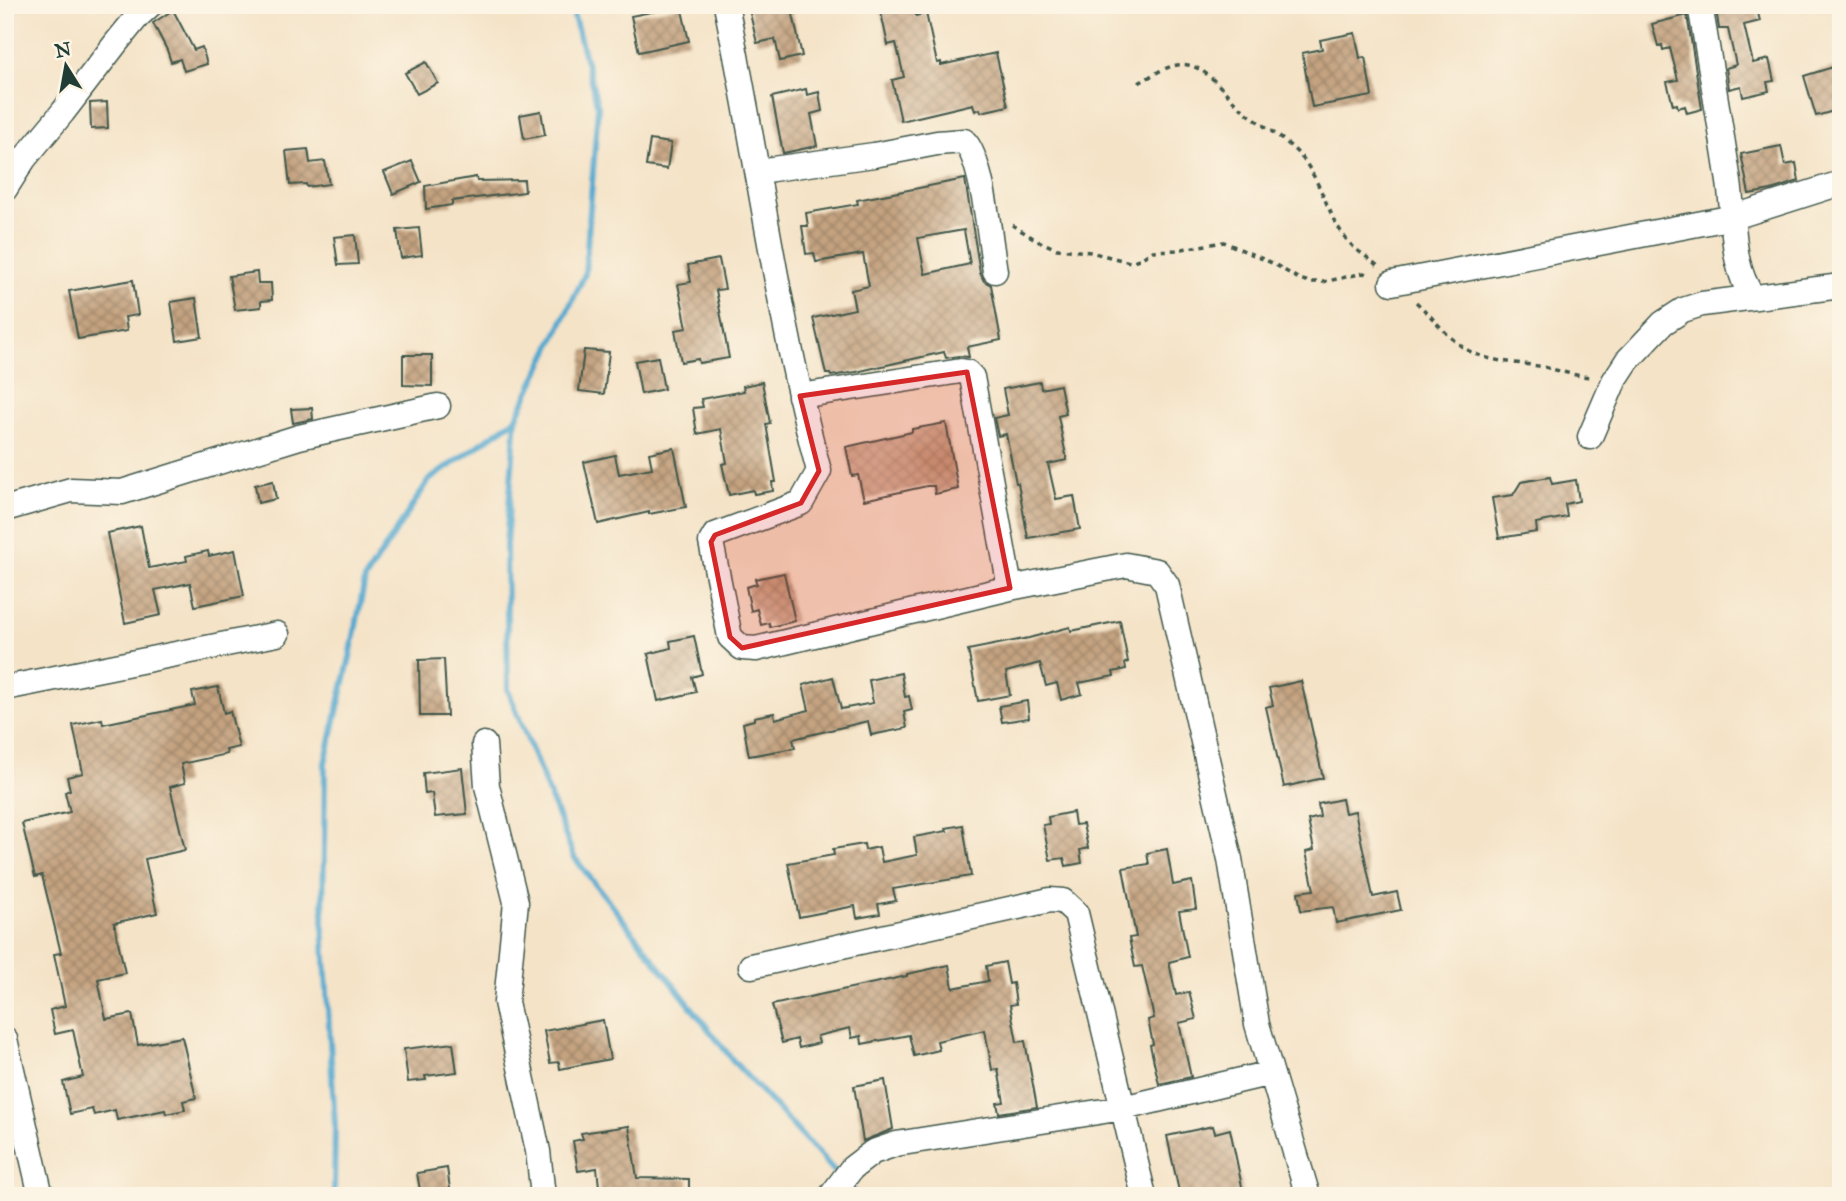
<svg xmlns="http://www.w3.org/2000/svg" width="1846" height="1201" font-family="'IM FELL Great Primer',serif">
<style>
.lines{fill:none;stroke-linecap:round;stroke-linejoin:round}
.stream{stroke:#52a8cf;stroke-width:6}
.building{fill:url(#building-cross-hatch);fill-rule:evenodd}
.minor-casing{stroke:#3f564a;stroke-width:27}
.path{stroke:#3f564a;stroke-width:3.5;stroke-dasharray:5 5;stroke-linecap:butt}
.minor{stroke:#fff;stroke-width:24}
.marked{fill:#d62828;fill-opacity:0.2;stroke:#d62828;stroke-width:5;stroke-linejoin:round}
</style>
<defs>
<pattern id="building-cross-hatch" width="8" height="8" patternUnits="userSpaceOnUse" patternTransform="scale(1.75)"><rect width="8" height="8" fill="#c5a380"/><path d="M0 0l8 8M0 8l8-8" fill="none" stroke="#9f866a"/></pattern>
</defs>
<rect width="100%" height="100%" fill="#fcf5e5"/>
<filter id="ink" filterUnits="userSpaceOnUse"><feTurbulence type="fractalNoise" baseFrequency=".0143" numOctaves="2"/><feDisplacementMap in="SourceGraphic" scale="14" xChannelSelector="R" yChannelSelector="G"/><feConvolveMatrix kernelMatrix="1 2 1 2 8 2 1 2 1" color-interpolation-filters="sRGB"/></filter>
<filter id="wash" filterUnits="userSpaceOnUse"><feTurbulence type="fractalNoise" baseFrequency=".00686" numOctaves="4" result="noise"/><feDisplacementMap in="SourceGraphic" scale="28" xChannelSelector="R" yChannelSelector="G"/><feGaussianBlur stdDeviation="1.57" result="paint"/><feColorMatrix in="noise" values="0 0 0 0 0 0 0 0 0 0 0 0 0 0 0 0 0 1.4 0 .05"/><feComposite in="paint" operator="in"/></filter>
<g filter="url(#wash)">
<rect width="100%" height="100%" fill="#f4e3c7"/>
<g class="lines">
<!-- stream -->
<path class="stream" d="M 571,5 L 598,107 L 585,274 L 516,419 L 506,544 L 508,690 L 574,857 L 735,1063 L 839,1176
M 847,1184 L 858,1196
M 334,1196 L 335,1125 L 323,925 L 325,763 L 350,657 L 365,579 L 429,480 L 516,419"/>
</g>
<g id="blocks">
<!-- building -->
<path class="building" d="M 748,5 L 791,5 L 802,56 L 780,61 L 775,39 L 757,43 Z
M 1733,5 L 1756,5 L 1760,21 L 1744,25 L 1753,63 L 1769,59 L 1774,81 L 1767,82 L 1769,91 L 1743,97 L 1741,86 L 1729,89 L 1726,68 L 1736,65 L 1728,29 L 1719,29 L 1716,9 Z
M 681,6 L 689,41 L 639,52 L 631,16 Z
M 913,6 L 916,16 L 926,13 L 937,63 L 941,62 L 941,65 L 996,53 L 1008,106 L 981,112 L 980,109 L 975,111 L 973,104 L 901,121 L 892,80 L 904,77 L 896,43 L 888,45 L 881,13 Z
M 173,10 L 194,50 L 202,47 L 207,64 L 184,71 L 180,59 L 171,62 L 167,50 L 153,23 Z
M 1687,15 L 1702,109 L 1687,113 L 1685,106 L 1678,108 L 1677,104 L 1673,105 L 1667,82 L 1678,80 L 1670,48 L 1663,50 L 1662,45 L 1658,46 L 1652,24 Z
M 1355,33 L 1360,58 L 1365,57 L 1372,96 L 1312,107 L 1302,53 L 1322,49 L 1320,40 Z
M 426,62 L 438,83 L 417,94 L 405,73 Z
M 1833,67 L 1835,77 L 1841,75 L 1841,109 L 1816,116 L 1804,76 Z
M 806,89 L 807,95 L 819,92 L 822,111 L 811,114 L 817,146 L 783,153 L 772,97 Z
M 107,102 L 108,128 L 91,129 L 90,103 Z
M 541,111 L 545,135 L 524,139 L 520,115 Z
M 650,140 L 671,143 L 667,169 L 646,166 Z
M 1781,146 L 1785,165 L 1796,163 L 1799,181 L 1771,190 L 1749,194 L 1741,154 Z
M 308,149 L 310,163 L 325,161 L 329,184 L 307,187 L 306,184 L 290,185 L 286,151 Z
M 412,161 L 421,182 L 393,194 L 384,172 Z
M 476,177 L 477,181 L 524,180 L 525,192 L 452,201 L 452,205 L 426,209 L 425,186 Z
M 965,179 L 980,273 L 984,281 L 991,285 L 1001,340 L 967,347 L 969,357 L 959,356 L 946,358 L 944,352 L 856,372 L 831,376 L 830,374 L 826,374 L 813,318 L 855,309 L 851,290 L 869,286 L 863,254 L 816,262 L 814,253 L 806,254 L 802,226 L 808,226 L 806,213 L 858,204 L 857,200 ZM 964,230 L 970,264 L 925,274 L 918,238 Z
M 419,228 L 422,255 L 401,258 L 397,230 Z
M 355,235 L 358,264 L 338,265 L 334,237 Z
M 719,259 L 725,289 L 716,290 L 729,358 L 699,363 L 698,359 L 681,362 L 675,330 L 687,328 L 678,284 L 691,282 L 688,265 Z
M 257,272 L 258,283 L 271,283 L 272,300 L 261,301 L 261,307 L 235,310 L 229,276 Z
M 133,280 L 138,315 L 125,317 L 127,331 L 78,339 L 69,291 Z
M 196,298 L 202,337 L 177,341 L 171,302 Z
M 584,350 L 609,352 L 604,394 L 579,391 Z
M 403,355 L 432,355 L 432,386 L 403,385 Z
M 658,357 L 664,389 L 641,394 L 635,361 Z
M 762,382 L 770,423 L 766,424 L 776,482 L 772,482 L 773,491 L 754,494 L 753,490 L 729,495 L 722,464 L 727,463 L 721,429 L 697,434 L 693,408 L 703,407 L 701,399 L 744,391 L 743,386 Z
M 1040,382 L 1041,389 L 1060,385 L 1066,414 L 1058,416 L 1067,460 L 1048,464 L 1056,499 L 1074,496 L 1080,529 L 1028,538 L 1018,483 L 1016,483 L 1006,434 L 998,436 L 994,418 L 1008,415 L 1003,389 Z
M 312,408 L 313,419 L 293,423 L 291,409 Z
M 946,423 L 958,489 L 935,494 L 934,486 L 927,486 L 864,500 L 858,475 L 852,476 L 846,447 L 912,432 L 912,429 Z
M 674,448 L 686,507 L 649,514 L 649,512 L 598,524 L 584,462 L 615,455 L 619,474 L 652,468 L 649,453 Z
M 1550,477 L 1552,484 L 1576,480 L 1579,501 L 1565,504 L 1567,517 L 1536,523 L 1537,532 L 1499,538 L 1492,498 L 1513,495 L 1521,482 Z
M 273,481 L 276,499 L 258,503 L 255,485 Z
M 141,526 L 149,568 L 187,561 L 186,556 L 208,551 L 209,556 L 235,550 L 244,596 L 195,606 L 190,583 L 155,590 L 161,615 L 125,623 L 107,533 Z
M 784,573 L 795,621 L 770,627 L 769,623 L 761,625 L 757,609 L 751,611 L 746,587 L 757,584 L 755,579 Z
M 1120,621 L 1128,662 L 1125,663 L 1126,669 L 1113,672 L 1114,676 L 1079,683 L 1082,694 L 1061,700 L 1057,683 L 1046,686 L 1040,663 L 1006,672 L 1010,695 L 978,701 L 968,650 L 1029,638 L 1070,627 L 1071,631 Z
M 694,636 L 702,674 L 692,677 L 696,692 L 658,701 L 648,654 L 671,648 L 670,641 Z
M 444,659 L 447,716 L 420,716 L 419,660 Z
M 901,673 L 905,697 L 909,696 L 912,710 L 904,712 L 907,728 L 871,735 L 868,721 L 793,739 L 795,748 L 749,756 L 743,723 L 754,720 L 754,717 L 774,713 L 775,719 L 809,710 L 803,685 L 833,677 L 841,709 L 873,703 L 869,680 Z
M 1301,681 L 1323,778 L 1284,787 L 1266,707 L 1273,705 L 1269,688 Z
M 218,687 L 224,713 L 230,711 L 239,747 L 226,750 L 227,754 L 181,764 L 185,783 L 170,787 L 185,850 L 145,859 L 157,913 L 114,923 L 125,973 L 98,979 L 106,1019 L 132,1014 L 138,1045 L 182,1037 L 196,1098 L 183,1101 L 185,1110 L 166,1114 L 165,1110 L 117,1120 L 115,1110 L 94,1115 L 92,1109 L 70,1114 L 63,1082 L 83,1077 L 73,1030 L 55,1034 L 50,1010 L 65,1006 L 54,954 L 61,953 L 42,875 L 35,877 L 22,823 L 70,812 L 65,792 L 70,790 L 67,777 L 83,773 L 73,725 L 102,719 L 103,724 L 195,705 L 192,692 Z
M 1027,701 L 1029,718 L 1002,722 L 999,706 Z
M 462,768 L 467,814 L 435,817 L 432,793 L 425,794 L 423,773 Z
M 1342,799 L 1345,813 L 1355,811 L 1373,897 L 1397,892 L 1401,910 L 1336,923 L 1333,907 L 1301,911 L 1298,892 L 1314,890 L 1306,852 L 1314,850 L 1308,820 L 1320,817 L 1318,804 Z
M 1073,812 L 1075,825 L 1083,824 L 1088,848 L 1080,850 L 1082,863 L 1066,866 L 1064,858 L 1050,860 L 1043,825 L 1049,824 L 1048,817 Z
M 963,825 L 971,876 L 893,889 L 896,901 L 878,904 L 880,914 L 857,918 L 855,906 L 799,917 L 788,863 L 834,855 L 833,849 L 864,844 L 865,850 L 879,847 L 882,862 L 917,855 L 914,837 L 947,831 L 946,828 Z
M 1167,849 L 1173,885 L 1192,881 L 1196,909 L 1179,911 L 1188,957 L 1169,962 L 1176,995 L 1189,992 L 1196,1019 L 1179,1023 L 1191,1077 L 1159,1084 L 1150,1045 L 1153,1044 L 1148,1020 L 1154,1018 L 1142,966 L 1135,967 L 1129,938 L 1136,937 L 1123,868 L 1149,864 L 1147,853 Z
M 1005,962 L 1009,984 L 1013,983 L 1016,1004 L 1010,1005 L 1017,1042 L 1025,1041 L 1037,1107 L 999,1113 L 997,1103 L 1004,1102 L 998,1069 L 992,1070 L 985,1030 L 937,1041 L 939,1050 L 914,1056 L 909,1035 L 862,1044 L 861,1036 L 852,1038 L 850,1028 L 817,1036 L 819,1043 L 799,1048 L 797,1039 L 782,1043 L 772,1005 L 907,976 L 907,974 L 949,965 L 953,988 L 988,981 L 986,966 Z
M 603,1020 L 610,1059 L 560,1069 L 559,1062 L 550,1063 L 544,1031 Z
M 453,1043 L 457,1072 L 425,1076 L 426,1080 L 408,1082 L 404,1049 Z
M 885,1080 L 893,1129 L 863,1141 L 854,1086 Z
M 629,1126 L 637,1178 L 689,1179 L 689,1196 L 600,1196 L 597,1168 L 578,1171 L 573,1141 L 583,1139 L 581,1133 Z
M 1213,1126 L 1215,1133 L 1230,1129 L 1244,1196 L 1180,1196 L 1167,1136 Z
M 447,1168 L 451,1196 L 421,1196 L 417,1173 Z"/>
</g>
</g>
<g filter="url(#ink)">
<use href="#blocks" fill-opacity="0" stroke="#3f564a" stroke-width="2"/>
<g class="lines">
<!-- minor casing -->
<g class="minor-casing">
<path id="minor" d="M 726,5 C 758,160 778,318 819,471 L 801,503 L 715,535 L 711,542 L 730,637 L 742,648 L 756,649 L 1010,588 L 1126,565 L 1157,571 L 1167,585 L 1230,859 L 1257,1024 L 1308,1196
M 1700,5 C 1710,64 1720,123 1729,182 C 1735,221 1730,265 1753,297
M 758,171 L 874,155 L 937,143 L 964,141 C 983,159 990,242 995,271
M 5,189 L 24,159 L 63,112 L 116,43 L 138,16 L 150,5
M 1392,283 L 1734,217 L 1841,183
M 800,396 L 961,371 L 967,372 L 972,377 L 1010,588
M 1590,437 L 1614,381 L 1627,361 L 1663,323 L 1683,310 L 1702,304 L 1841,286
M 5,509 L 71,490 L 122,492 L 299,437 L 438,406
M 5,688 L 277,634
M 484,744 L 487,786 L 516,902 L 506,1002 L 538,1151 L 543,1196
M 751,966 L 1050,900 L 1063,901 L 1076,913 L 1144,1196
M 5,1039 L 41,1196
M 831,1196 L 852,1168 L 873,1152 L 896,1144 L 1123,1108 L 1271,1073"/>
</g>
<!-- path -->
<path class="path" d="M 1139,83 C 1153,75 1171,62 1188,65 C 1208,69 1223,91 1237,104 C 1258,125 1284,136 1303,159 C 1319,180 1326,207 1340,230 C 1351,249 1363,253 1378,266
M 1012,225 L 1038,241 L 1057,249 L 1090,252 L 1130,262 L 1142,258 L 1153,251 L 1176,250 L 1224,242 L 1274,264 L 1299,279 L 1310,282 L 1323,282 L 1364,273 L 1370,276
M 1416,302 C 1433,317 1445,335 1464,348 C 1488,363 1517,362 1544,367 C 1560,371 1575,376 1592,377"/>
<!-- minor -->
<use href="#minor" class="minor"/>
</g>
</g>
<!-- marked area -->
<path class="marked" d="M 967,372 L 1010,588 L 742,648 L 730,637 L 711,542 L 715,535 L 801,503 L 819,471 L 800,396 Z"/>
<!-- margin -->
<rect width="1846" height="1201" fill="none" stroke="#fcf5e5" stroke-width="28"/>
<!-- north arrow -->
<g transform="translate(66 66) rotate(349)" stroke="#fcf5e5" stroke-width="5" paint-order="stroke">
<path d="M0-5L12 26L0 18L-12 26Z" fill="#1f3d34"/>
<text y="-10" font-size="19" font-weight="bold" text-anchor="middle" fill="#1f3d34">N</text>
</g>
</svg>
